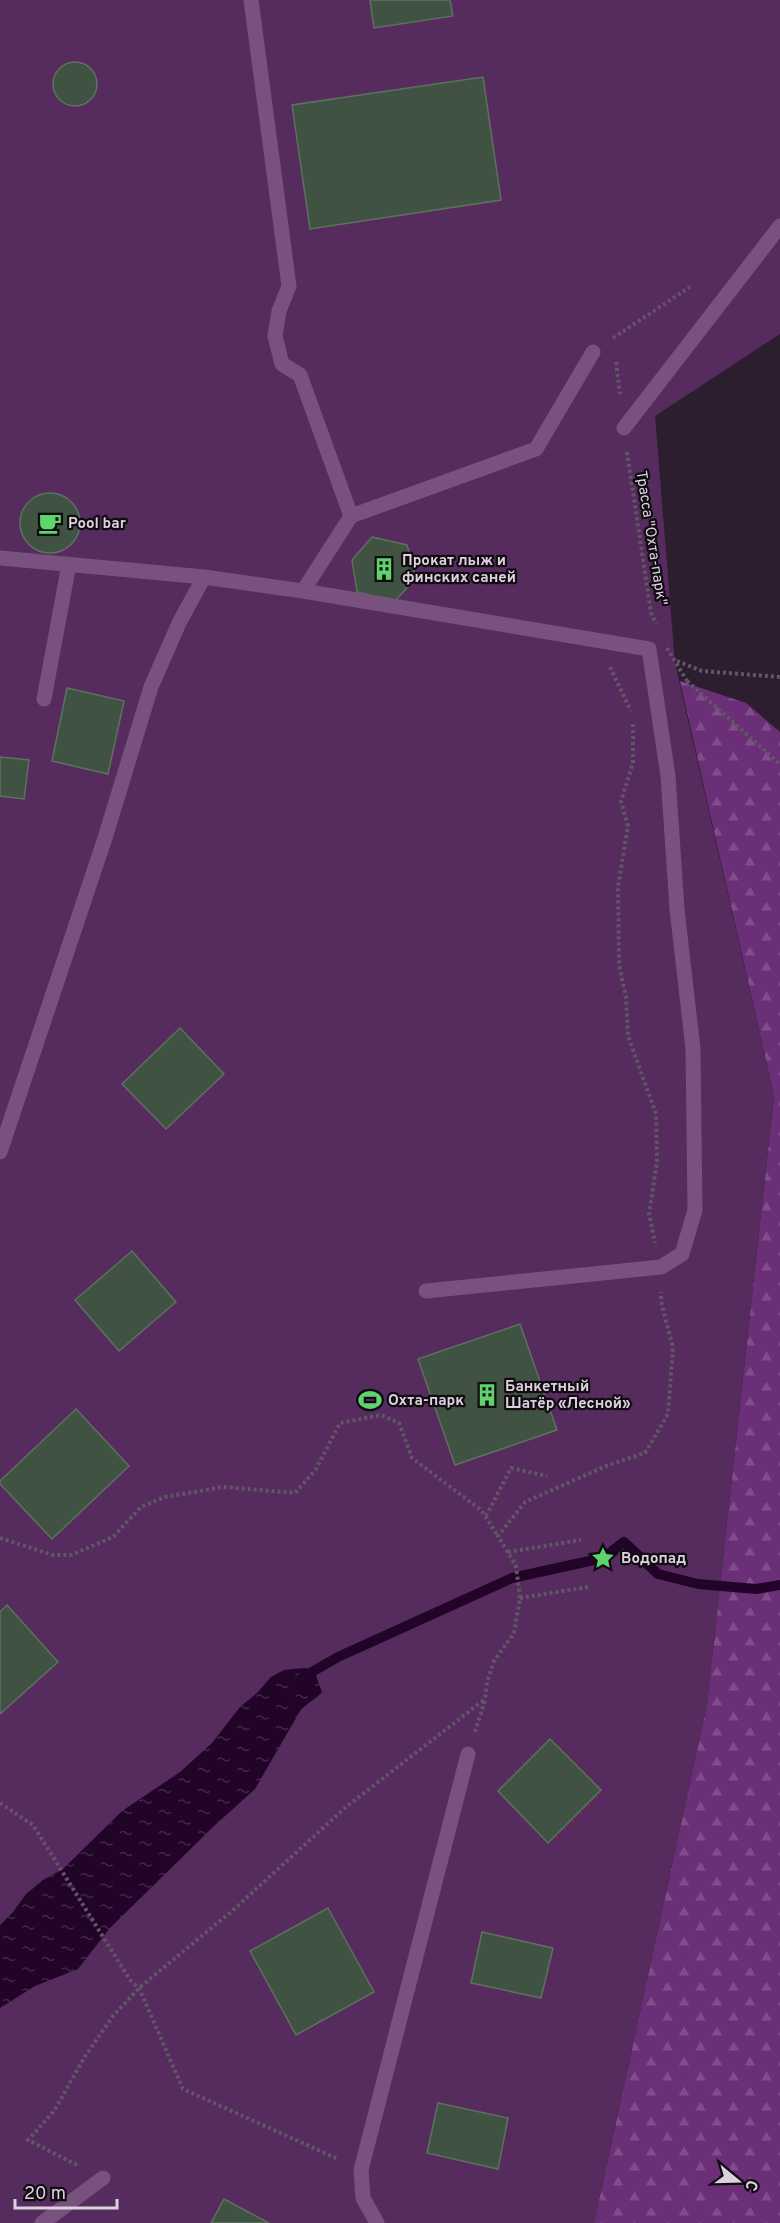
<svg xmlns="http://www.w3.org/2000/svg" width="780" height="2223" font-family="Overpass,sans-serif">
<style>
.forest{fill:url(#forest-firs)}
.pitch{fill:#552c5d}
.water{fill:url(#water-ripples)}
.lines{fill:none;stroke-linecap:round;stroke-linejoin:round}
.stream{stroke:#230429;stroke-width:10}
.building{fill:#405241;stroke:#5e715f;stroke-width:1.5}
.path{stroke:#625565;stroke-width:4;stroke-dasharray:3 3;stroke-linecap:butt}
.service{stroke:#78517f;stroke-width:15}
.path-bridge{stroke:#625565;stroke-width:4;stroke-dasharray:3 3;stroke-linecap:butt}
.labels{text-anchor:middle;stroke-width:4.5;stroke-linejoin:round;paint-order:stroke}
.poi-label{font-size:15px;font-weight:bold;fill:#dcd2de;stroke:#110b12;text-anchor:start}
.street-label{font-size:15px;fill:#dcd2de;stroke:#110b12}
</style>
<defs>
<pattern id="forest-firs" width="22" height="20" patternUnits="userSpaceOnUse" patternTransform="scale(1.5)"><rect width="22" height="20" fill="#6b2f77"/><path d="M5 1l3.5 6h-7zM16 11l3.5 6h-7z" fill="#804c8a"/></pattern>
<pattern id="water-ripples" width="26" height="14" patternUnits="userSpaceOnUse" patternTransform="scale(1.5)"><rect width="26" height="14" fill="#230429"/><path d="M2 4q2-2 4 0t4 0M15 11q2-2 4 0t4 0" fill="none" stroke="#422848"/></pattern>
</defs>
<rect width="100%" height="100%" fill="#2c1e2f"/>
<!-- forest -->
<path class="forest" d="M 680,681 L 746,703 L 780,732 L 780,2223 L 594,2223 L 707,1704 L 774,1096 Z"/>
<!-- pitch -->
<path class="pitch" d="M 0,0 L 780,0 L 780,334 L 655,416 L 675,663 L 774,1096 L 707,1704 L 594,2223 L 0,2223 Z"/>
<!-- water -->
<path class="water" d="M 304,1668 L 314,1670 L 322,1692 C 315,1700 307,1703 300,1711 L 255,1789 L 213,1827 L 110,1928 L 78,1969 L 35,1986 L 0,2008 L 0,1925 L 13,1912 L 26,1894 L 43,1880 L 63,1869 L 122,1811 L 180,1772 L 212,1743 L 240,1707 L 257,1693 L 271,1677 L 284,1670 Z"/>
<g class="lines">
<!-- stream -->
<path class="stream" d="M 303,1677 L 338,1657 L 512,1578 L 603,1558 L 624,1542 L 658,1574 L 698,1584 L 756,1589 L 780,1585"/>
</g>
<!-- building -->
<path class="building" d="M 370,0 L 450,0 L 453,16 L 374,28 Z
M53 84a22 22 0 1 1 44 0a22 22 0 1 1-44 0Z
M 483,77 L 501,200 L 310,229 L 292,105 Z
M20 523a30 30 0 1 1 60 0a30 30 0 1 1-60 0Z
M 372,537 L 407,545 L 416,578 L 395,601 L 357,592 L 352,560 Z
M 67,688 L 124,701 L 108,774 L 52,761 Z
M 0,757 L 29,760 L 24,799 L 0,796 Z
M 180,1028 L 224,1074 L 166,1129 L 122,1084 Z
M 132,1251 L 176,1302 L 119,1351 L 75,1300 Z
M 520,1324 L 557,1430 L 455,1465 L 418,1359 Z
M 76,1409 L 129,1466 L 52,1539 L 0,1484 L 0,1481 Z
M 7,1605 L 58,1662 L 0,1714 L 0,1612 Z
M 550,1739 L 601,1790 L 548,1843 L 498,1791 Z
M 328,1908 L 374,1992 L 296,2035 L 250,1951 Z
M 482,1932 L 553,1948 L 541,1998 L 471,1983 Z
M 438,2103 L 508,2118 L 498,2169 L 427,2153 Z
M 224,2199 L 269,2223 L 211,2223 Z"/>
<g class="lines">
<!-- path -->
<path class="path" d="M 613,338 L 690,287
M 616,362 L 620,394
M 627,452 L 651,613 L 656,624
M 677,661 L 702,671 L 780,677
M 610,667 L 631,711
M 687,681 L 780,764
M 633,724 L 633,763 L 621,801 L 628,826 L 618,887 L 619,965 L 626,997 L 628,1036 L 656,1114 L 657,1162 L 649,1214 L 655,1243
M 486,1516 L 511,1468 L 547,1476
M 0,1538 L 53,1555 L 71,1555 L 113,1537 L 141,1507 L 165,1497 L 223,1487 L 295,1493 L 316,1469 L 340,1423 L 381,1415 L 399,1423 L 412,1458 L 481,1510 L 498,1536
M 508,1552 L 581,1540
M 520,1598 L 588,1587
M 475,1732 L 485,1700 L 487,1682 L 494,1661 L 514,1633 L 520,1598 L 516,1566 L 498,1536 L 525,1502 L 606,1466 L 645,1453 L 668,1414 L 673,1348 L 661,1301 L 661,1292
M 0,1803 L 33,1825 L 130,1980 L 139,1988 L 183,2089 L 338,2159
M 77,2165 L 28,2140 L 54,2111 L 84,2058 L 113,2016 L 139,1988 L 232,1911 L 346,1807 L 484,1700"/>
<!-- service -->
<path class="service" d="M 251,0 L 289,286 L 279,311 L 275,336 L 282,364 L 300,375 L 351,516 L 303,591
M 624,428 L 780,226
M 351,516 L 536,449 L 593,352
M 0,558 L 204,577 L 303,591 L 649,649 L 668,776 L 677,909 L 693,1049 L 695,1210 L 682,1254 L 661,1267 L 426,1291
M 44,699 L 69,564
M 0,1152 L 105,838 L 151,687 L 179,623 L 204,577
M 42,2223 L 103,2178
M 377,2223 L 363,2198 L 361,2170 L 468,1754"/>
<!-- path-bridge -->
<path class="path-bridge" d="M 667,648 L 687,681"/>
</g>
<!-- icons -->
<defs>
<g id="cafe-bare" transform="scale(1.8)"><path d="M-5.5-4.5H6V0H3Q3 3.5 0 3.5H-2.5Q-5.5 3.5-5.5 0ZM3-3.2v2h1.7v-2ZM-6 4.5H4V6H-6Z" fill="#5ed56c" stroke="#110b12" stroke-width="2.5" paint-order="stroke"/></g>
<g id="building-bare" transform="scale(1.8)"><path d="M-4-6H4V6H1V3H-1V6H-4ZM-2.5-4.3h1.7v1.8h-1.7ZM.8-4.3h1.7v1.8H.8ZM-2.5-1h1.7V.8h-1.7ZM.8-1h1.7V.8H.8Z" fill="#5ed56c" stroke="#110b12" stroke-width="2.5" paint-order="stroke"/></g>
<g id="stadium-bare" transform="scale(1.8)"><path d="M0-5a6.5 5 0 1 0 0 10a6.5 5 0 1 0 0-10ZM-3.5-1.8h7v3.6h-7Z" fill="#5ed56c" stroke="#110b12" stroke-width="2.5" paint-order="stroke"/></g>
<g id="sight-bare" transform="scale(1.8)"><path d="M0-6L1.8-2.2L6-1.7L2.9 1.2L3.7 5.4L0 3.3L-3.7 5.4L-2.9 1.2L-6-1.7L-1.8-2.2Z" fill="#5ed56c" stroke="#110b12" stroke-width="2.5" paint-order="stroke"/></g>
</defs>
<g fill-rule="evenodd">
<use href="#cafe-bare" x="50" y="523"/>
<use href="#building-bare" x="384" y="569"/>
<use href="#building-bare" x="487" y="1395"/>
<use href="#stadium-bare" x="370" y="1400"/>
<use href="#sight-bare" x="603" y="1558"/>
</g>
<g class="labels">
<!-- poi labels -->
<g class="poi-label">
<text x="68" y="528">Pool bar</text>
<text x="402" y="565">Прокат лыж и<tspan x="402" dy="17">финских саней</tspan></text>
<text x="505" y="1391">Банкетный<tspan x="505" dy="17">Шатёр «Лесной»</tspan></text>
<text x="388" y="1405">Охта-парк</text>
<text x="621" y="1563">Водопад</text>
</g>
<!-- street labels -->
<g class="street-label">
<text transform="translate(652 538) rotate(81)" y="5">Трасса "Охта-парк"</text>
</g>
</g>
<!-- north arrow -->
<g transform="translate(738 2181) rotate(109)" stroke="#110b12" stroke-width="4.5" paint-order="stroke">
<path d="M0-4.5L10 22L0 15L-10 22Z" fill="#dcd2de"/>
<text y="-9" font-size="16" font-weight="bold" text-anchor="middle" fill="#dcd2de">С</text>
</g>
<!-- scale -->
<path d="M15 2199v9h102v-9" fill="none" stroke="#dcd2de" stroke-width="3"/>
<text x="24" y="2199" font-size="18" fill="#dcd2de" stroke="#110b12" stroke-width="4.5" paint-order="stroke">20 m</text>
</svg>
